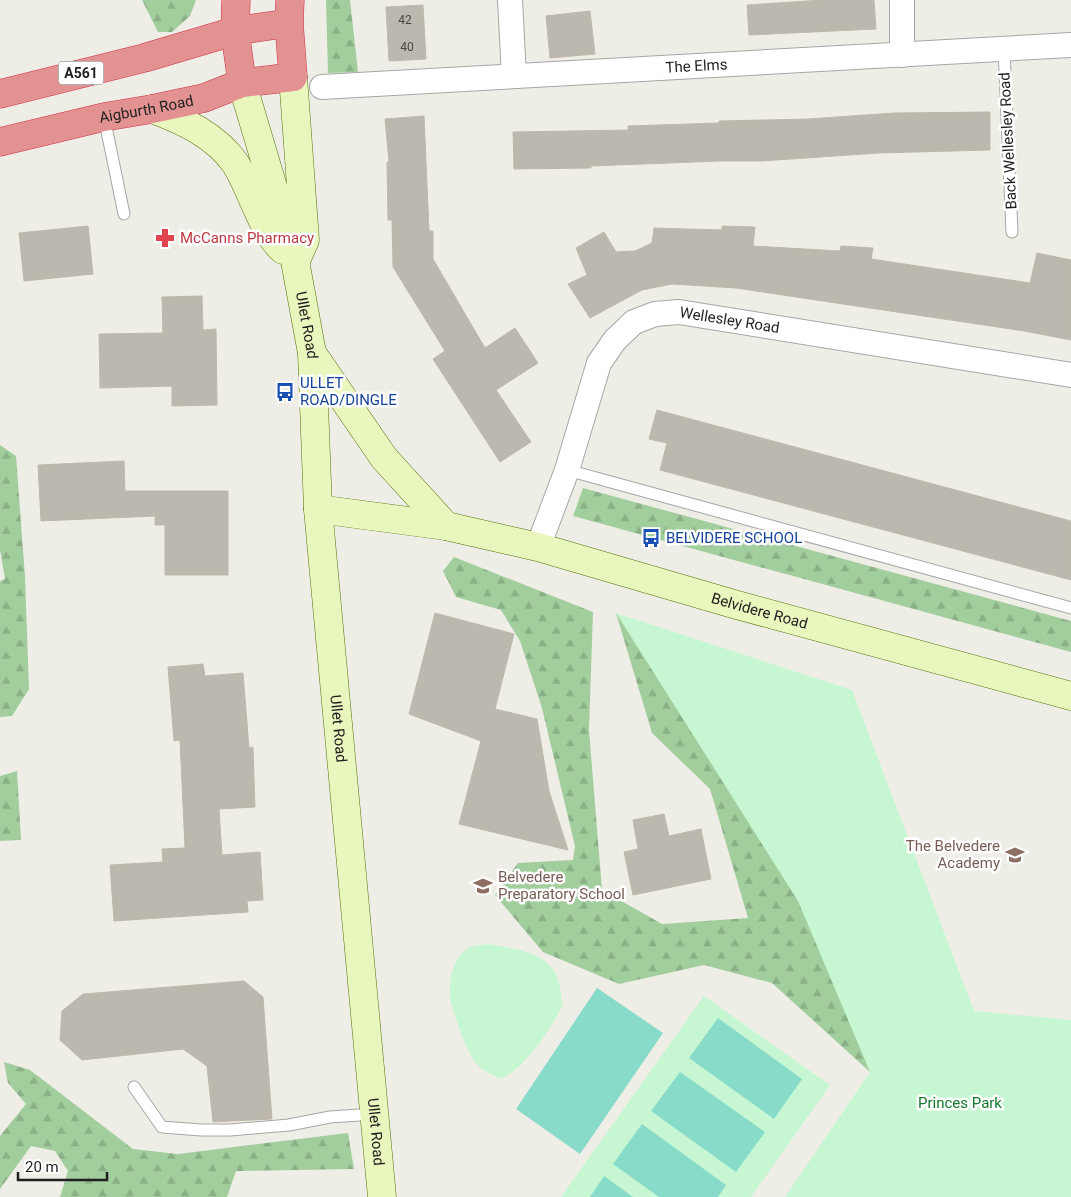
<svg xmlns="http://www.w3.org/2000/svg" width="1071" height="1197" font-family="Roboto,sans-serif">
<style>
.forest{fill:url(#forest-firs)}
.park{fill:#c6f7d2}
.pitch{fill:#88dac9}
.building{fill:#bcb7af;stroke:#c0b8a9}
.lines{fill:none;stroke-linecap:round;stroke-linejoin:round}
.lane-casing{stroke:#a6a6a6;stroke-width:13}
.street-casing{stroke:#a6a6a6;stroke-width:26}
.secondary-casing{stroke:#54720b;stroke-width:29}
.highway-casing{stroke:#d22e49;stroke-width:29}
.lane{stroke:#fff;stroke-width:11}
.street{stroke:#fff;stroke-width:24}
.secondary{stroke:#e9f6bd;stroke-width:28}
.highway{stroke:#e39292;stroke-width:28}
.labels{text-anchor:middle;stroke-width:5;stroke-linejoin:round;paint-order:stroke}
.number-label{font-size:12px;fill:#464543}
.shield{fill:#fff;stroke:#626262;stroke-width:1}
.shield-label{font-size:14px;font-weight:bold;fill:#1f1f1f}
.street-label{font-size:15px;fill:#1f1f1f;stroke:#fff}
.health-label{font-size:15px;fill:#be3a42;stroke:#fff;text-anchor:start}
.transit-label{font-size:15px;fill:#164399;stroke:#fff;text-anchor:start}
.education-label{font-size:15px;fill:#785e54;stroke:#fff;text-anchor:end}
.park-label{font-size:15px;fill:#11792d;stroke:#fff}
</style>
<defs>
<pattern id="forest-firs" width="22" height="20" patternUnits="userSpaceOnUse" patternTransform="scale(1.25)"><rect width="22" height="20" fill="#a2cd9d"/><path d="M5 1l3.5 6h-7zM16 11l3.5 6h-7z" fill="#8bb087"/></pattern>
</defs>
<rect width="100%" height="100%" fill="#efeee6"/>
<!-- forest -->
<path class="forest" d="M 142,0 L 196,0 L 190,16 L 172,32 L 158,32 Z
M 326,0 L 350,0 L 358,72 L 328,73 Z
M 0,445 L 16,456 L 25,577 L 29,689 L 12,716 L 0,717 L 0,581 L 5,579 L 0,550 Z
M 583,488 L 1071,621 L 1071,652 L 573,516 Z
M 454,557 L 593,612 L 589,730 L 602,890 L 662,924 L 748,918 L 710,789 L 652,733 L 616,613 L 650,634 L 792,847 L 870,1072 L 772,983 L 704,965 L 619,984 L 543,952 L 495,895 L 518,863 L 573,860 L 575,846 L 542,708 L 520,641 L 501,610 L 456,597 L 443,571 Z
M 17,771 L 21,840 L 0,841 L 0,776 Z
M 4,1062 L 30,1070 L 133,1149 L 178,1154 L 348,1133 L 354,1169 L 236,1171 L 227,1197 L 60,1197 L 68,1171 L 55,1151 L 31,1146 L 0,1189 L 0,1136 L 26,1104 L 8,1083 Z"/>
<!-- park -->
<path class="park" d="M 616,613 L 852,690 L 974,1011 L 1071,1020 L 1071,1197 L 785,1197 L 870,1072 L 798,901 Z
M 488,944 C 511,948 544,951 556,974 C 560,983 561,995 563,1005 C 551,1028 526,1068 501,1079 C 491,1074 482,1071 475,1062 C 467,1051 451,1009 450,997 C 449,980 453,956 469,948 C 473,945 482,945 488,944 Z
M 704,996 L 830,1085 L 751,1197 L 561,1197 Z"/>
<!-- pitch -->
<path class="pitch" d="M 597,988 L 663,1033 L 580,1154 L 516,1109 Z
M 718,1018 L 802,1079 L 774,1119 L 689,1058 Z
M 680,1072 L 765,1132 L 736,1172 L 651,1111 Z
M 642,1124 L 726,1185 L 718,1197 L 659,1197 L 613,1164 Z
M 604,1176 L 633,1197 L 590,1197 Z"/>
<!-- building -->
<path class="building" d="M 822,0 L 874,0 L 876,29 L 749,35 L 747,5 Z
M 423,5 L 426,59 L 389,61 L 386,7 Z
M 590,11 L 595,54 L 550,58 L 546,16 Z
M 990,112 L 990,150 L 879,153 L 761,161 L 720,161 L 591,166 L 591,168 L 514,169 L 513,132 L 628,130 L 628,126 L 719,123 L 719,121 L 808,119 L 894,113 Z
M 424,116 L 429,231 L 433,231 L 433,259 L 485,348 L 515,328 L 538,363 L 496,390 L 531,442 L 500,462 L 433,359 L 445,351 L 393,267 L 392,220 L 388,220 L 387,162 L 389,162 L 385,119 Z
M 88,226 L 93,274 L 24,281 L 19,233 Z
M 722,226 L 755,227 L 753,246 L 840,251 L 841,246 L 873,248 L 871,259 L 1030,283 L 1037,253 L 1071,260 L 1071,340 L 1024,331 L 736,288 L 672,284 L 642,290 L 590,318 L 568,284 L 587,275 L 576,248 L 604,232 L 616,252 L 635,251 L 652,243 L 654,228 L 722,230 Z
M 202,296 L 203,330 L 216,329 L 217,405 L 172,406 L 172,386 L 100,388 L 99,334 L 163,333 L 162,297 Z
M 657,410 L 1071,521 L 1071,580 L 660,470 L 667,443 L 649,439 Z
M 124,461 L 125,491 L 228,491 L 228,575 L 165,575 L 165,525 L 155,525 L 155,516 L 41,521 L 38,465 Z
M 435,613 L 514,634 L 495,709 L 537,719 L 549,791 L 568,850 L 459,824 L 481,741 L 409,714 Z
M 203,664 L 205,676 L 243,673 L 249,748 L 253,747 L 255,807 L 219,809 L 222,855 L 260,852 L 263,900 L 247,901 L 248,912 L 114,921 L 110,865 L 163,862 L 162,849 L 185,848 L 180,740 L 174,741 L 168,667 Z
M 664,814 L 669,836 L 701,829 L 711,879 L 633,895 L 624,852 L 638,849 L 633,820 Z
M 244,981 L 263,997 L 272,1119 L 213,1122 L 207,1066 L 183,1049 L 82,1060 L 60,1040 L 62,1011 L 83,994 Z"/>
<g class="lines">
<!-- lane casing -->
<g class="lane-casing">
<path id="lane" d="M 1004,49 L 1012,232
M 104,117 L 124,214
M 567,470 L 1071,608
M 134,1087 L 162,1127 L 201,1130 L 230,1130 L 289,1125 L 330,1117 L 374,1114"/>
</g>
<!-- street casing -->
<g class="street-casing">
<g id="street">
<path d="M 510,0 L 514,76"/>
<path d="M 902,0 L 902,55"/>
<path id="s1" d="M 322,87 L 1071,45"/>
<path id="s2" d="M 538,547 L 567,470 L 599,363 L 615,340 L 634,322 L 655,314 L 679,312 L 1071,375"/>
</g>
</g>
<!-- secondary casing -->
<g class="secondary-casing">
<g id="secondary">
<path d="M 293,77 L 305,240 L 297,258"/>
<path id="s3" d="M 242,83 L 295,261 L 312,353 L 318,509 L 382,1197"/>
<path d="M 152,109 C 184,121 215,135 235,163 C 243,175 249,191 255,204 C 262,219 270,239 283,250"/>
<path d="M 312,353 L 384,458 L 446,526"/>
<path id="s4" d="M 318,509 L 446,526 L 538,547 L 737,605 L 1071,696"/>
</g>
</g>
<!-- highway casing -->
<g class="highway-casing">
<g id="highway">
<path d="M 236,0 L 235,31 L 242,83"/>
<path d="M 0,94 L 144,58 L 235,31 L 289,23"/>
<path id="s5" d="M 0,142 L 104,117 L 152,109 L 204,98 L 242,83 L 293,77 L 289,23 L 290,0"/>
</g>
</g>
<!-- lane -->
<use href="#lane" class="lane"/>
<!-- street -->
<use href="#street" class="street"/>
<!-- secondary -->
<use href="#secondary" class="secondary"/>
<!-- highway -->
<use href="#highway" class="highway"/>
</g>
<!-- icons -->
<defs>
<g id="pharmacy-bare" transform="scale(1.5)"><path d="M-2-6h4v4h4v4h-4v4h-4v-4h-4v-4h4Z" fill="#e0444e" stroke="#fff" stroke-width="2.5" paint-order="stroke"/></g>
<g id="bus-bare" transform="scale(1.5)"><path d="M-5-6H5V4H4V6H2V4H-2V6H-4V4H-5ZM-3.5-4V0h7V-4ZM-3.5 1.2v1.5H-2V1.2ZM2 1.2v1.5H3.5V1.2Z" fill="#1a4fb4" stroke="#fff" stroke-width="2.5" paint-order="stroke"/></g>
<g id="school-bare" transform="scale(1.5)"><path d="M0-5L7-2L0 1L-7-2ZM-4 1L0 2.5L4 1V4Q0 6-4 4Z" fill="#8d6e63" stroke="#fff" stroke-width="2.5" paint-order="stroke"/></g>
</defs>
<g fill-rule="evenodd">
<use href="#pharmacy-bare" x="165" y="238"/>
<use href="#bus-bare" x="285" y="392"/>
<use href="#bus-bare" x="651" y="538"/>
<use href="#school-bare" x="1015" y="855"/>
<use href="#school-bare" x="483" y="886"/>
</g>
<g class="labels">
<!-- number labels -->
<g class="number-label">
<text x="405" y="24">42</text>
<text x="407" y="51">40</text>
</g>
<!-- shield labels -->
<rect class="shield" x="58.5" y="61.5" width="45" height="23" rx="4"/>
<g class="shield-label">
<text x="81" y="78">A561</text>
</g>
<!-- street labels -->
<g class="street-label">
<text dy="5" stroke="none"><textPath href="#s1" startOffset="375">The Elms</textPath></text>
<text dy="5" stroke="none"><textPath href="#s5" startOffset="150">Aigburth Road</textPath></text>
<text transform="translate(1008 141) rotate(-93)" y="5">Back Wellesley Road</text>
<text dy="5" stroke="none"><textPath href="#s2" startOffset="346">Wellesley Road</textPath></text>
<text dy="5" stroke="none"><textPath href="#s3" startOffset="251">Ullet Road</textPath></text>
<text dy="5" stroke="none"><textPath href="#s4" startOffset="454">Belvidere Road</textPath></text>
<text dy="5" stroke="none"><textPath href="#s3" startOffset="656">Ullet Road</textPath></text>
<text dy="5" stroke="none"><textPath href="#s3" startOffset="1061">Ullet Road</textPath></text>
</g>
<!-- health labels -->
<g class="health-label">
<text x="180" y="243">McCanns Pharmacy</text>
</g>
<!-- transit labels -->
<g class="transit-label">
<text x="300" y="388">ULLET<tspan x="300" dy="17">ROAD/DINGLE</tspan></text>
<text x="666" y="543">BELVIDERE SCHOOL</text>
</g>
<!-- education labels -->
<g class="education-label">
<text x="1000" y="851">The Belvedere<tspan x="1000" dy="17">Academy</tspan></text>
<text x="498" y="882" text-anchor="start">Belvedere<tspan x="498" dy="17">Preparatory School</tspan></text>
</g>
<!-- park labels -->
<g class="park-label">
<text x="960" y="1108">Princes Park</text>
</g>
</g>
<!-- scale -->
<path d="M18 1172v8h89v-8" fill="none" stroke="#1f1f1f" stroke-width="2.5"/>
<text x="25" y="1172" font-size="15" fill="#1f1f1f" stroke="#ffffff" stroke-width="4" paint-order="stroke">20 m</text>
</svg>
